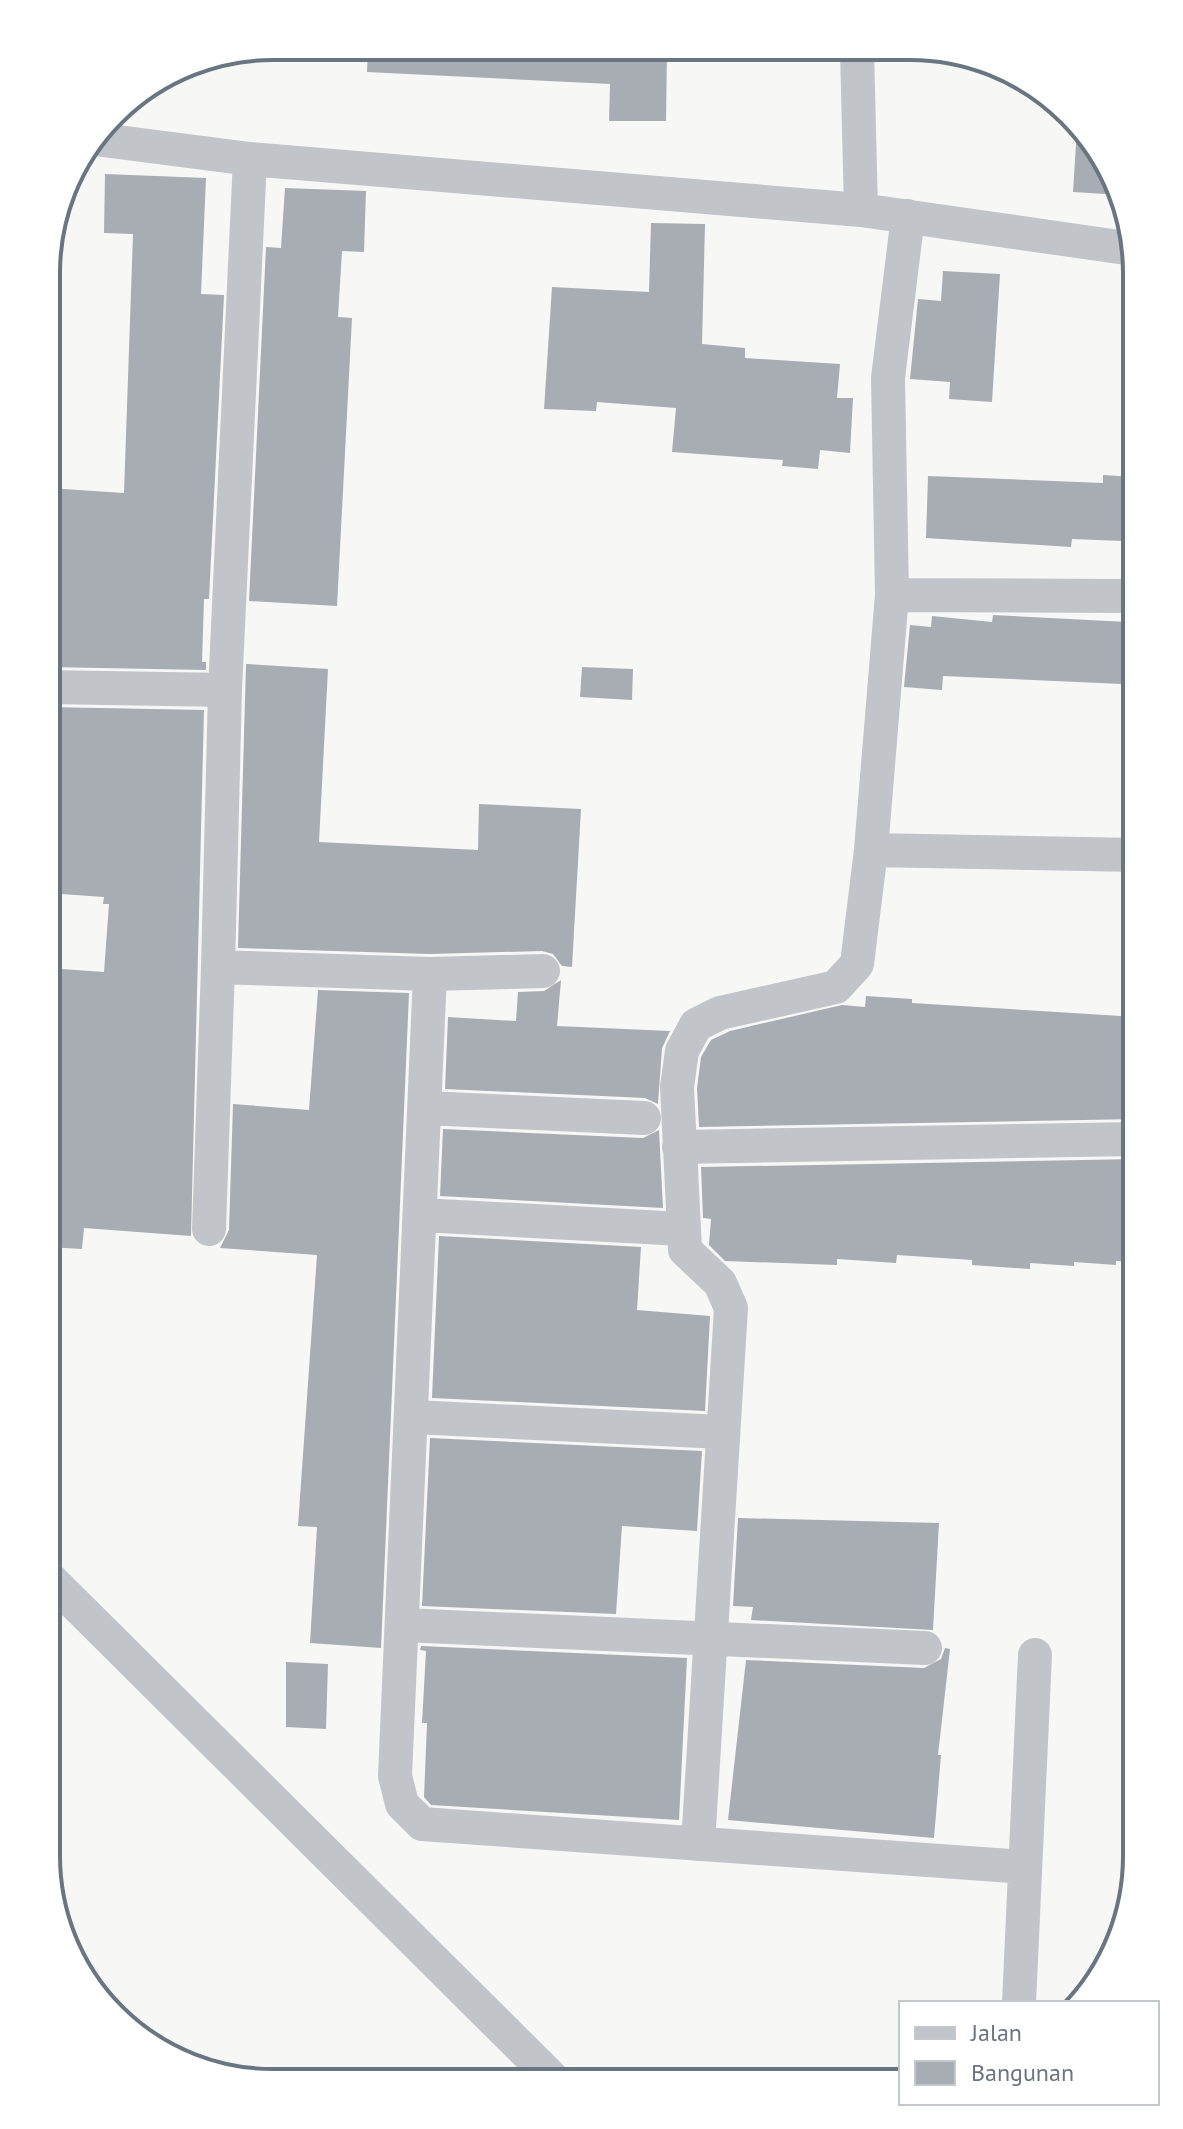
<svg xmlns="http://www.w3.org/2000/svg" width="1183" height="2129" font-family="'PT Sans',sans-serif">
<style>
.building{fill:#a7adb3}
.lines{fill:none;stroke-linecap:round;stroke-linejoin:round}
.minor{stroke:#c1c4c8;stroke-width:34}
.rim{fill:none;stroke:#6a7582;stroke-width:4}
</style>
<rect width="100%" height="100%" fill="#f7f7f5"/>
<!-- building -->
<path class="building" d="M 368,47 L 667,48 L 666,121 L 609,121 L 610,84 L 367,72 Z
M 1077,128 L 1084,138 L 1122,195 L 1073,192 Z
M 105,174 L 206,178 L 201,294 L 224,295 L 209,599 L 204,599 L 202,662 L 206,662 L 206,670 L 47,667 L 48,488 L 124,493 L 133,234 L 104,233 Z
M 285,188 L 366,191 L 364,252 L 342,251 L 338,317 L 352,318 L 337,606 L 249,601 L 266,247 L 281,248 Z
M 651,223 L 705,224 L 702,344 L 745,348 L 745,358 L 840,364 L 837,398 L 853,398 L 850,453 L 820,450 L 818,469 L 782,466 L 783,460 L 672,452 L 676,408 L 597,402 L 596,411 L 544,409 L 552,287 L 649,292 Z
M 943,271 L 1000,274 L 992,402 L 949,399 L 950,382 L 910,379 L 918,299 L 941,301 Z
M 1103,475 L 1135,477 L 1133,534 L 1122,533 L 1122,541 L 1072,539 L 1071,547 L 926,538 L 928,476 L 1103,483 Z
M 993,615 L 1127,622 L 1122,684 L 943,676 L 942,690 L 904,687 L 910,625 L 931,627 L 932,616 L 992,622 Z
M 246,664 L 328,669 L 319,842 L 478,850 L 479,804 L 581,809 L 572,967 L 562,966 L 553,954 L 542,951 L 430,954 L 238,948 Z
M 582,667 L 633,669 L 632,700 L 580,697 Z
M 47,707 L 204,710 L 191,1236 L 84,1228 L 82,1249 L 47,1247 L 47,968 L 104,972 L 109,904 L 103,904 L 104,897 L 47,893 Z
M 561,980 L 557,1026 L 670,1031 L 662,1048 L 658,1104 L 645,1098 L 445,1089 L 448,1017 L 516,1021 L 518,992 L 544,991 Z
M 318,990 L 409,993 L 381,1648 L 310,1643 L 317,1527 L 298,1526 L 317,1255 L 220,1248 L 229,1230 L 233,1104 L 309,1110 Z
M 866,996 L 912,999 L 912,1003 L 1137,1017 L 1137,1119 L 699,1127 L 697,1088 L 701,1057 L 711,1040 L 730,1031 L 842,1005 L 865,1007 Z
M 443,1129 L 643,1138 L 659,1130 L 663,1208 L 440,1196 Z
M 1137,1159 L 1137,1262 L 1116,1261 L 1116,1265 L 1074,1262 L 1074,1266 L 1030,1263 L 1030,1269 L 972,1265 L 972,1260 L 897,1255 L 896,1263 L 837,1259 L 837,1265 L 725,1261 L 709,1245 L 711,1219 L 703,1218 L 701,1167 Z
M 439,1236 L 641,1247 L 637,1310 L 710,1316 L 705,1411 L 432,1398 Z
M 430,1438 L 702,1451 L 697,1531 L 622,1526 L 616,1614 L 422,1606 Z
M 738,1518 L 939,1523 L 933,1630 L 751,1620 L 753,1607 L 733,1606 Z
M 421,1646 L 687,1658 L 679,1820 L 431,1805 L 424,1797 L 427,1723 L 422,1723 L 426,1651 L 420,1650 Z
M 945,1648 L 950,1649 L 938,1755 L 941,1755 L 934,1838 L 728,1820 L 746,1660 L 924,1668 L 941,1659 Z
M 286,1662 L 328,1664 L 326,1729 L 286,1727 Z"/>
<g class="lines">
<!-- minor -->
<path class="minor" d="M 857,50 L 861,210
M 95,139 L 250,159 L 861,210 L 1133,249
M 250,159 L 225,690 L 218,967 L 430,974 L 543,971
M 892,595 L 1137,596
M 47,687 L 225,690
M 871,850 L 1137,855
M 430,974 L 395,1776 L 402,1804 L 422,1824 L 1025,1867
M 425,1108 L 644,1118
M 679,1147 L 1137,1139
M 421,1215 L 683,1229
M 209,1229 L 218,967
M 413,1417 L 722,1432
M 46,1575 L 556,2082
M 403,1625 L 925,1648
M 698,1844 L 731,1308 L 720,1283 L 685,1250 L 677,1087 L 682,1051 L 696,1025 L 720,1013 L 836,987 L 857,964 L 871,850 L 892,595 L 888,378 L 908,216
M 1019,2003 L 1035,1655"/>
</g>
<!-- crop -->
<path d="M0 0H1183V2129H0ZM273 60H910A213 213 0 0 1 1123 273V1856A213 213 0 0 1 910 2069H273A213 213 0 0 1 60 1856V273A213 213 0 0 1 273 60Z" fill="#fff" fill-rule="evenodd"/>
<path class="rim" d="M273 60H910A213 213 0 0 1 1123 273V1856A213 213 0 0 1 910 2069H273A213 213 0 0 1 60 1856V273A213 213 0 0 1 273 60Z"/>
<!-- legend -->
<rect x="899" y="2001" width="260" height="104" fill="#ffffff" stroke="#c3c8cd" stroke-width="2"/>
<rect x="915" y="2027" width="40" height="12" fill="#c1c4c8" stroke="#c3c8cd" stroke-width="2"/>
<text x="971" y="2041" font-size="24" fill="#6a7582">Jalan</text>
<rect x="915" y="2061" width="40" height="24" fill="#a7adb3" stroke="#c3c8cd" stroke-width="2"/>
<text x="971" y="2081" font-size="24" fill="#6a7582">Bangunan</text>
</svg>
